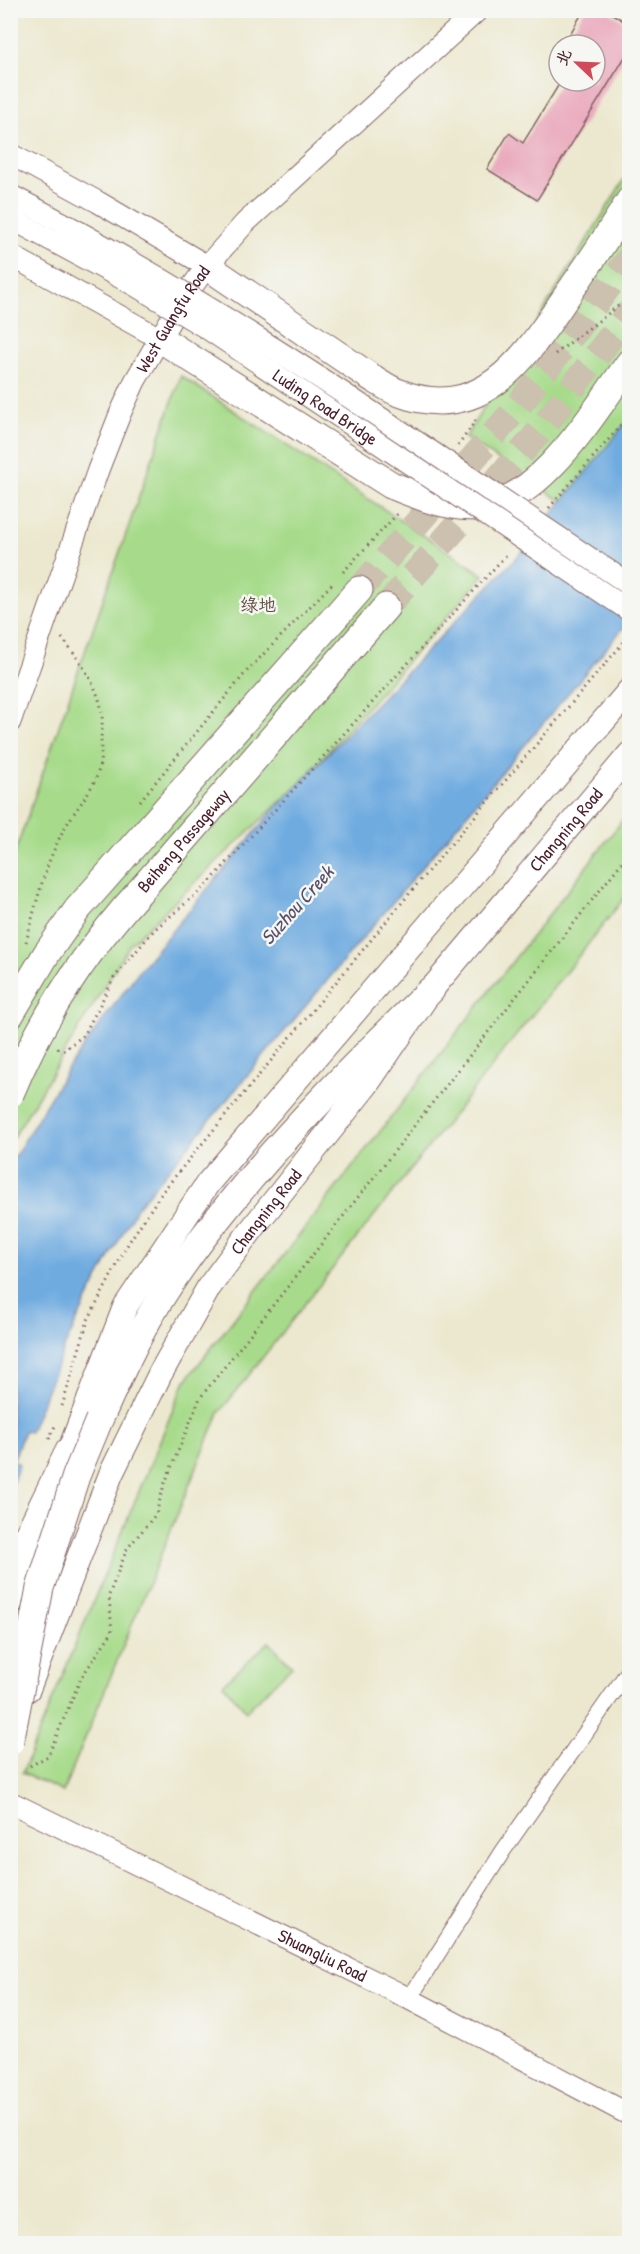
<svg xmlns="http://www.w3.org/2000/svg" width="640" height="2254" font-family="'Patrick Hand','LXGW WenKai TC',sans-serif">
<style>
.green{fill:#a7db8b;stroke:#787d5b;stroke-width:1.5}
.water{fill:#6fabe0;stroke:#5c6586;stroke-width:1.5}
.building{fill:#eaabbe}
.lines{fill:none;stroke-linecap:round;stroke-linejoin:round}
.highway-tunnel{stroke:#ccc0ae;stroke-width:27;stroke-dasharray:27 14;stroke-linecap:butt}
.street-casing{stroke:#836564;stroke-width:17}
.secondary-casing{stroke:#836564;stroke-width:23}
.primary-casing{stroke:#836564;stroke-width:26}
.highway-casing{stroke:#836564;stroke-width:29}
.path{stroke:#836564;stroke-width:3;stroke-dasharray:1.5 4.5;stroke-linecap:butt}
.street{stroke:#fff;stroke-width:15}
.secondary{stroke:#fff;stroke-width:21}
.primary{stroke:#fff;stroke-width:24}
.highway{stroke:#fff;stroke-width:27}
.secondary-bridge-casing{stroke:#836564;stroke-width:23;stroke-linecap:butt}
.highway-bridge-casing{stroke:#836564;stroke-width:29;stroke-linecap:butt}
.secondary-bridge{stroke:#fff;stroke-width:21}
.highway-bridge{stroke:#fff;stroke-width:27}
.labels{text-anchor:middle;stroke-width:5;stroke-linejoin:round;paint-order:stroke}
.street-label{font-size:18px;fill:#4a1f2b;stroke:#f6f6f2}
.park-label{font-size:18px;fill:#614e43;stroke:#f6f6f2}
.water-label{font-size:20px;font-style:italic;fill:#57506a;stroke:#f6f6f2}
</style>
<rect width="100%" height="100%" fill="#f6f6f2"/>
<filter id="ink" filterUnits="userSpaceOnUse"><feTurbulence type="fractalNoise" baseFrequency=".0167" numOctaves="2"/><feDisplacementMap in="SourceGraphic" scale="12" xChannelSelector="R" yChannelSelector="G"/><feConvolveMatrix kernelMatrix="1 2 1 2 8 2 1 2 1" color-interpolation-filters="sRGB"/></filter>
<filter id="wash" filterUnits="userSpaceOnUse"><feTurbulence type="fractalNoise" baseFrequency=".008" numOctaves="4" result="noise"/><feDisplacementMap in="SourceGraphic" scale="24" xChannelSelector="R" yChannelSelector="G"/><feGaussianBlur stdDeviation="1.35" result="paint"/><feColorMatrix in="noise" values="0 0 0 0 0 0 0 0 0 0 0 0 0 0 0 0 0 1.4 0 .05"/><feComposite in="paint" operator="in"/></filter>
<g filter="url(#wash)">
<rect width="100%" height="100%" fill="#ece8cf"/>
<!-- green -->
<path class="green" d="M 629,172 L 629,419 L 563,502 L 465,438 Z
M 181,376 L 484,575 L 301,782 L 130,944 L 11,1141 L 11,864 Z
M 629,812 L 629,892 L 219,1413 L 63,1792 L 22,1773 L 184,1383 Z
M 269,1642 L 292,1666 L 246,1711 L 223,1684 Z"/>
<!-- water -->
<path class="water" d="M 629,419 L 629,621 L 137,1207 L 90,1294 L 65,1346 L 30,1432 L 24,1431 L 13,1461 L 19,1464 L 11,1487 L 11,1163 L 66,1071 L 141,968 L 272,812 L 518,556 Z"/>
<g id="blocks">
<!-- building -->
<path class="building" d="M 584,10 L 606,10 L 630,25 L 630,49 L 537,200 L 487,169 L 509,133 L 523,143 L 561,81 L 595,81 L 595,45 L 577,45 L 567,39 Z"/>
</g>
</g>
<g filter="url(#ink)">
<use href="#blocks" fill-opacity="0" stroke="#836564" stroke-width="1.5"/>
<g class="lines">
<!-- highway-tunnel -->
<path class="highway-tunnel" d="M 359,590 L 515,410 L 630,258
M 386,607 L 541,430 L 630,311"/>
<!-- street casing -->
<g class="street-casing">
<path id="street" d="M 409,1999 L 503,1851 L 630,1669"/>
</g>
<!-- secondary casing -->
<g class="secondary-casing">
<g id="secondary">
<path d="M 10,154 L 98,202 L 207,266"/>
<path d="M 10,255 L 159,338"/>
<path id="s1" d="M 10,722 L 98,470 L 120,414 L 135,381 L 181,302 L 207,266 L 245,223 L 478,10"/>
<path id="s2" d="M 10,1802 L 398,1993 L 630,2115"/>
</g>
</g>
<!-- primary casing -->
<g class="primary-casing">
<g id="primary">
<path d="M 62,1470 L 125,1307 L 208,1183 L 630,690"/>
<path d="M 10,1604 L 31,1550"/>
<path id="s3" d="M 28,1689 L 111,1474 L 160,1374 L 209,1287 L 252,1229 L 367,1084 L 431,990 L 630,754"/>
</g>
</g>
<!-- highway casing -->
<g class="highway-casing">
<g id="highway">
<path d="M 207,266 L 369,376 C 378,381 387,388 397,392 C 480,425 523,361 564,300 C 587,267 609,234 630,200"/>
<path d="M 159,338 L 391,485 C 418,496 445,507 475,507 C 538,508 596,408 630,362"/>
<path id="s4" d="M 139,892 L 386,607"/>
<path d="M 10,1015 L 47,953 L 77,910 L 359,590"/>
<path d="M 99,1420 C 117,1381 134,1342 156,1306 C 178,1269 204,1235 231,1202 C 292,1127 361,1058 431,990"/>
<path d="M 10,1572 L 69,1451"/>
</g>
</g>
<!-- path -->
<path class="path" d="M 555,354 L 630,297
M 458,446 L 478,417
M 549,508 L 630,415
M 343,572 L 400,511
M 140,801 L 247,671 L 332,584
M 26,942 C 35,908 43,872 58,841 C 68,818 86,800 96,778 C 101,767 101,752 101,741 C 101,732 103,723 102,714 C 100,688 77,656 61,637
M 57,1048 L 64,1050 L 84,1035 L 114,978 L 154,930 L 205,887 L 508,553
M 62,1406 L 88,1320 L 129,1242 L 163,1191 L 429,870 L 630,635
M 49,1439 L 55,1426
M 30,1766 L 48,1756 L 81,1678 L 112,1632 L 109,1595 L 127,1549 L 156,1514 L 164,1485 L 200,1398 L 630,852"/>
<!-- street -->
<use href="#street" class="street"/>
<!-- secondary -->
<use href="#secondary" class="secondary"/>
<!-- primary -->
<use href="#primary" class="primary"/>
<!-- highway -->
<use href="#highway" class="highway"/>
<!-- secondary-bridge casing -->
<g class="secondary-bridge-casing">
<g id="secondary-bridge">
<path d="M 10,195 C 227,307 427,450 630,585"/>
<path id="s5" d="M 10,218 L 136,286 L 208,329 L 630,611"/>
</g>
</g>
<!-- highway-bridge casing -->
<g class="highway-bridge-casing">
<path id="highway-bridge" d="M 10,1094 C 41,1019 85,952 139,892
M 10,1742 L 40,1588 L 76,1476 L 99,1420"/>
</g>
<!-- secondary-bridge -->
<use href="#secondary-bridge" class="secondary-bridge"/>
<!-- highway-bridge -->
<use href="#highway-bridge" class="highway-bridge"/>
</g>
</g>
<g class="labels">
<!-- street labels -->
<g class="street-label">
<text dy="6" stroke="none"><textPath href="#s1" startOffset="436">West Guangfu Road</textPath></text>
<text dy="6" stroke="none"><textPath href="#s5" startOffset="368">Luding Road Bridge</textPath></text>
<text dy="6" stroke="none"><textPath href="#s3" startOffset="1022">Changning Road</textPath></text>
<text dy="6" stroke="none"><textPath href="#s4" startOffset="68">Beiheng Passageway</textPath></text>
<text dy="6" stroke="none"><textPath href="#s3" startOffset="536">Changning Road</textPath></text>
<text dy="6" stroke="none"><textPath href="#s2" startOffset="348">Shuangliu Road</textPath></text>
</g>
<!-- park labels -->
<g class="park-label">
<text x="258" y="611">绿地</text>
</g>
<!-- water labels -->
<g class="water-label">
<text transform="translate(297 905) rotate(-48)" y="7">Suzhou Creek</text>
</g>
</g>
<!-- margin -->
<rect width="640" height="2254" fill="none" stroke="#f6f6f2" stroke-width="36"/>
<!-- north arrow -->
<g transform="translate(577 63) rotate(293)"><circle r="28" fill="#f6f6f2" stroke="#b1a0a2" stroke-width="1.5"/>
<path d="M0-4.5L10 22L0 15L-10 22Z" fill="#d1495b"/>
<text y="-9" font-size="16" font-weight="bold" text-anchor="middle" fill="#4a1f2b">北</text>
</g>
</svg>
